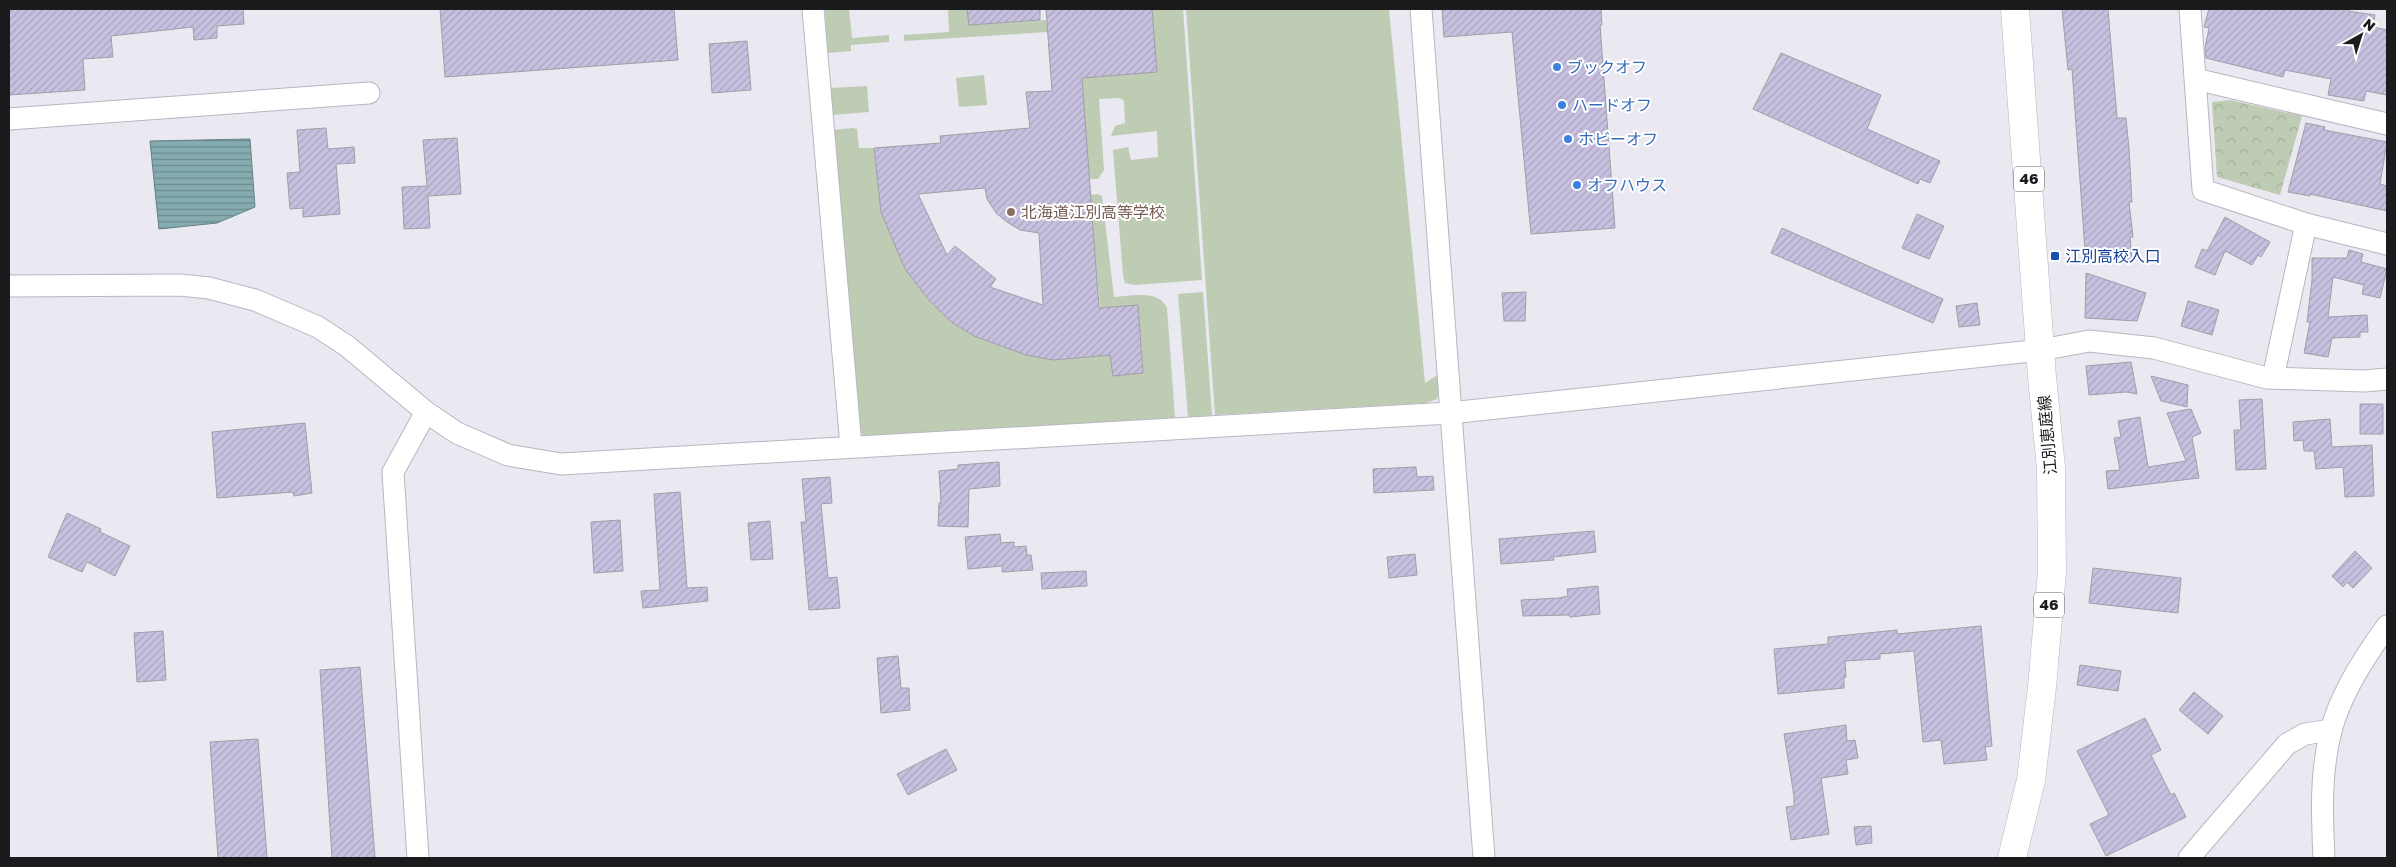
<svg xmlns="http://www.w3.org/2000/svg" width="2396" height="867" font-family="'Golos Text','Noto Sans JP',sans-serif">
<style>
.green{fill:#bdccb2}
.park{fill:url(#park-crowns)}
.water{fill:url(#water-rules);stroke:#658084}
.building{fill:url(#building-hatch);stroke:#a09ea7;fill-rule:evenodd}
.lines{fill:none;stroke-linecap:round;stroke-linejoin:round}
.minor-casing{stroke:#b8b6c0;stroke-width:23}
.major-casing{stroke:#b8b6c0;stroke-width:29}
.minor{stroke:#fff;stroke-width:21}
.major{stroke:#fff;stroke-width:28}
.shop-dot{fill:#3f7fe0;stroke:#fff;stroke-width:2}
.education-dot{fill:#8d6e63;stroke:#fff;stroke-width:2}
.transit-dot{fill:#1a4fb4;stroke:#fff;stroke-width:2}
.labels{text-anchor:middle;stroke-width:4;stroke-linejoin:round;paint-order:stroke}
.shield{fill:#fff;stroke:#5f5f62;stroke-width:1}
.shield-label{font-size:15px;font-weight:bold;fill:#1b1b1e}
.shop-label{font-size:16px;fill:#366cbe;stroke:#fff;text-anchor:start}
.education-label{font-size:16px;fill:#785e54;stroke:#fff;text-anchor:start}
.transit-label{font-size:16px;fill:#164399;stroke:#fff;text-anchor:start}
.street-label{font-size:16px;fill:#1b1b1e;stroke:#fff}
</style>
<defs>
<pattern id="park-crowns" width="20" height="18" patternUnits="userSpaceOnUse" patternTransform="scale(1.25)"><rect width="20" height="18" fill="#bdccb2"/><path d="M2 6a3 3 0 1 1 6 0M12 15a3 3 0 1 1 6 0" fill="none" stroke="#a2af99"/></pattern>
<pattern id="water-rules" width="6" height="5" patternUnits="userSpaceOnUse" patternTransform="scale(1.25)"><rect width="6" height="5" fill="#85acb0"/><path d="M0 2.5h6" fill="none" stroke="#6c8b8f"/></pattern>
<pattern id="building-hatch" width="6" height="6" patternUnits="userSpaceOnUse" patternTransform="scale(1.25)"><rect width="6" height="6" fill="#c7c0df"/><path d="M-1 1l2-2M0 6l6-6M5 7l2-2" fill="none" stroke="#aaa4bf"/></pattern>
</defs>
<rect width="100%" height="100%" fill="#eae8f1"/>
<!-- green -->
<path class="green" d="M 825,9 L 849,9 L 852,38 L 889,35 L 889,42 L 851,45 L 851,51 L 828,53 Z
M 948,9 L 967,9 L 969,25 L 1046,20 L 1048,32 L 904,41 L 904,35 L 949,32 Z
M 1152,9 L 1183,9 L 1202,280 L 1135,285 L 1125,283 L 1123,275 L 1113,150 L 1128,147 L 1131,160 L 1158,157 L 1157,131 L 1111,136 L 1115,126 L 1125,123 L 1124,101 L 1120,98 L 1099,99 L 1104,170 L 1098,179 L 1089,179 L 1077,78 L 1156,72 Z
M 1186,9 L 1389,9 L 1425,383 L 1439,374 L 1440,388 L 1437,399 L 1426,403 L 1215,415 Z
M 984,75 L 987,105 L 959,107 L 956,78 Z
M 867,86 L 869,112 L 833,115 L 831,88 Z
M 852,128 L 857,129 L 859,148 L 874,148 L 881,212 L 905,269 L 928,299 L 950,321 L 974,336 L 1026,355 L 1053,360 L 1110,355 L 1113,376 L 1143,373 L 1138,305 L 1100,308 L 1090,195 L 1098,194 L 1102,196 L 1114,297 C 1131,296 1159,289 1167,308 L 1175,418 L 864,436 L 857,429 L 834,130 Z
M 1203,292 L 1212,415 L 1188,417 L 1178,294 Z"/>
<!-- park -->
<path class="park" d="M 2230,100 L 2302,116 L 2280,195 L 2217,177 L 2212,102 Z"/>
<!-- water -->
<path class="water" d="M 250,139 L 255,207 L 217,223 L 159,229 L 150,141 Z"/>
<!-- building -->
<path class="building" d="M 9,9 L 243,9 L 244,24 L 217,26 L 217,38 L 194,40 L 193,27 L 111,36 L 113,57 L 83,59 L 85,90 L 9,95 Z
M 440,9 L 674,9 L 678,60 L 445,77 Z
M 967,9 L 1040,9 L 1040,20 L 969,25 Z
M 1046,9 L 1152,9 L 1157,72 L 1082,78 L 1099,308 L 1138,305 L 1143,373 L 1113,376 L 1110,355 L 1053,360 L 1026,355 L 974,336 L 950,321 L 928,299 L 905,269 L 881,212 L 874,148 L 941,143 L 940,136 L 1030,128 L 1026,92 L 1052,91 ZM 985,188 L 987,199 L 996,213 L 1007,222 L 1020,230 L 1039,233 L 1043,305 L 990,287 L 996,279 L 955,246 L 947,255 L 918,194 Z
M 1442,9 L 1601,9 L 1602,25 L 1600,25 L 1615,228 L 1531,234 L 1512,32 L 1444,37 Z
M 2062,9 L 2108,9 L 2117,118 L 2126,118 L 2129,149 L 2132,202 L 2129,202 L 2133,237 L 2130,237 L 2132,260 L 2086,264 L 2072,69 L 2068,70 Z
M 2209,9 L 2349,9 L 2348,11 L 2375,15 L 2373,27 L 2387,30 L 2387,95 L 2366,91 L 2364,101 L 2328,95 L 2331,79 L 2285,70 L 2283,77 L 2206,58 L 2205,48 L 2209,28 L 2204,27 Z
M 747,41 L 751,90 L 712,93 L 709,44 Z
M 1781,53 L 1881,95 L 1867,129 L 1940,161 L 1930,183 L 1920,179 L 1918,184 L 1753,109 Z
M 2306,123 L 2325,127 L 2324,130 L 2387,142 L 2380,184 L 2387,186 L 2387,211 L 2310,194 L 2310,196 L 2288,192 Z
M 326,128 L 328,149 L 354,147 L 355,163 L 336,164 L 340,214 L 303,217 L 303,208 L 290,209 L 287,173 L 300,172 L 297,130 Z
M 457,138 L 461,194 L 428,196 L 430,228 L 404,229 L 402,187 L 427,186 L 423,140 Z
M 1917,214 L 1944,226 L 1929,259 L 1902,248 Z
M 2225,217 L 2270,242 L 2261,257 L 2258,255 L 2252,265 L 2225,251 L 2215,275 L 2195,267 L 2202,249 L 2207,251 Z
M 1782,228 L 1943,299 L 1933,323 L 1771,253 Z
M 2349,250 L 2363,254 L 2361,262 L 2387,269 L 2380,298 L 2362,294 L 2364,285 L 2333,277 L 2328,317 L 2367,315 L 2368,332 L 2360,332 L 2360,337 L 2332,338 L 2328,357 L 2304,353 L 2310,322 L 2307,322 L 2312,280 L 2312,258 L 2347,258 Z
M 2086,273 L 2146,293 L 2137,321 L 2085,318 Z
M 1526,292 L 1525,321 L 1504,321 L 1502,293 Z
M 2188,301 L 2219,310 L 2212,335 L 2181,326 Z
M 1977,303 L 1980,325 L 1959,327 L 1956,306 Z
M 2131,362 L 2137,394 L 2126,392 L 2089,395 L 2086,366 Z
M 2151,376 L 2188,385 L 2187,407 L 2161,401 Z
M 2262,399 L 2266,469 L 2236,470 L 2234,430 L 2241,430 L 2239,400 Z
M 2360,404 L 2383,404 L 2383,434 L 2360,434 Z
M 2191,409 L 2201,433 L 2192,437 L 2199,478 L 2108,489 L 2106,471 L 2120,470 L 2114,438 L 2121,437 L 2118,421 L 2140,417 L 2148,467 L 2186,461 L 2167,413 Z
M 2330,419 L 2332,447 L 2372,445 L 2374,496 L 2345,497 L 2343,467 L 2316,469 L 2314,451 L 2304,451 L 2303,440 L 2294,441 L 2293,422 Z
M 305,423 L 312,493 L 294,496 L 293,492 L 217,498 L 212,432 Z
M 999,462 L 1000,486 L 969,489 L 968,527 L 938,526 L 939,503 L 941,503 L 939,471 L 958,469 L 958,465 Z
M 1416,467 L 1417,477 L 1433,476 L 1434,490 L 1374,493 L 1373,469 Z
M 830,477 L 832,503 L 821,504 L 828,578 L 837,577 L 840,608 L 809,610 L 801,522 L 806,522 L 802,479 Z
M 680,492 L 687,588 L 707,587 L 708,601 L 643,608 L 641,591 L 660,590 L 654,494 Z
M 67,513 L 101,529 L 100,532 L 130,546 L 115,576 L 87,562 L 82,572 L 48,557 Z
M 620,520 L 623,571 L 594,573 L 591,522 Z
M 770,521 L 773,559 L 751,560 L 748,523 Z
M 1594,531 L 1596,552 L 1553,557 L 1554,560 L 1501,564 L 1499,539 Z
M 1000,534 L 1001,543 L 1014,542 L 1014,547 L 1026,546 L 1027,555 L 1031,555 L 1033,570 L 1002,572 L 1002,566 L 968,569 L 965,537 Z
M 2355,551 L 2372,568 L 2353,588 L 2347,582 L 2343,587 L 2332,576 Z
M 1415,554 L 1417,575 L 1389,578 L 1387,557 Z
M 2093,568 L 2181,578 L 2178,613 L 2089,603 Z
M 1086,571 L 1087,586 L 1042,589 L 1041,573 Z
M 1598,586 L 1600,614 L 1570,617 L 1569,615 L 1523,616 L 1521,600 L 1559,598 L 1568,596 L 1567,589 Z
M 1981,626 L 1992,746 L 1985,747 L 1987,760 L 1944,764 L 1941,740 L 1923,742 L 1914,651 L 1880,654 L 1880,659 L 1845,661 L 1846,677 L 1844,677 L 1844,688 L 1778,694 L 1774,649 L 1828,644 L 1828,637 L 1897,630 L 1897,634 Z
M 163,631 L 166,680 L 137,682 L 134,633 Z
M 898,656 L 901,688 L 909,688 L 910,710 L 881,713 L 877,658 Z
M 2080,665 L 2121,671 L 2118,691 L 2077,685 Z
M 360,667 L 375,858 L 332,858 L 320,670 Z
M 2194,692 L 2223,716 L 2208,734 L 2179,710 Z
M 2145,718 L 2161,750 L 2151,755 L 2171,795 L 2174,793 L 2186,817 L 2106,856 L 2090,824 L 2109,815 L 2077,751 Z
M 1846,725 L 1847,741 L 1855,740 L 1858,758 L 1846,760 L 1848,774 L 1821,778 L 1829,834 L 1791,840 L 1786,807 L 1794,806 L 1794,796 L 1784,734 Z
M 258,739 L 267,858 L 218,858 L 210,742 Z
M 946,749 L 957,770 L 908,795 L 897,774 Z
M 1871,826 L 1872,843 L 1856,845 L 1854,827 Z"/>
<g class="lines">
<!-- minor casing -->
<g class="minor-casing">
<path id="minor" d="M 813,9 L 851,446
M 1421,9 L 1484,858
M 2190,9 L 2203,190 L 2306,224 L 2387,244
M 2195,79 L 2387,124
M 9,119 L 369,93
M 9,286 L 180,285 L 209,288 L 255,300 L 318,327 L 347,346 L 426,412 L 457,433 L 508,455 L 561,464 L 1450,413 L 2041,350 L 2089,341 L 2154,348 L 2267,378 L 2364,381 L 2387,379
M 2273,378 L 2306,224
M 418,858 L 393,472 L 426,412
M 2189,858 L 2287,744 L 2305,734 L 2331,730
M 2324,858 C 2322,816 2320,773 2331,731 C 2340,695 2365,656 2387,626"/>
</g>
<!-- major casing -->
<g class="major-casing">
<path id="major" d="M 2012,858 L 2031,780 L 2042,687 L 2052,572 L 2051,468 L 2042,377 L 2015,9"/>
</g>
<!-- minor -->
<use href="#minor" class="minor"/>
<!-- major -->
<use href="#major" class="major"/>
</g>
<!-- markers -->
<g class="shop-dot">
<circle cx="1557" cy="67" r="5"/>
<circle cx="1562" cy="105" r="5"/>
<circle cx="1568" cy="139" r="5"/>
<circle cx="1577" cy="185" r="5"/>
</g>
<circle class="education-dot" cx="1011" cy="212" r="5"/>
<rect class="transit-dot" x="2050" y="251" width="10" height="10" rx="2.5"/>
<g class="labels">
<!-- shield labels -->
<g class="shield">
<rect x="2014" y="166.5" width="30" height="25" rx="4"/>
<rect x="2034" y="592.5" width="30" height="25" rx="4"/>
</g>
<g class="shield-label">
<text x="2029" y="184">46</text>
<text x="2049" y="610">46</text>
</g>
<!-- shop labels -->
<g class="shop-label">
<text x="1567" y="73">ブックオフ</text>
<text x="1572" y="111">ハードオフ</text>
<text x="1578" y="145">ホビーオフ</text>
<text x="1587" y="191">オフハウス</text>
</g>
<!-- education labels -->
<g class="education-label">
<text x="1021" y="218">北海道江別高等学校</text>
</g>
<!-- transit labels -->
<g class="transit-label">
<text x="2065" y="262">江別高校入口</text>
</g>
<!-- street labels -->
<g class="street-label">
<text transform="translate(2047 435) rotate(-95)" y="6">江別恵庭線</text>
</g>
</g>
<!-- border -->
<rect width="2396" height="867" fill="none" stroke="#1b1b1e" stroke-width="20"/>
<!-- north arrow -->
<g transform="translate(2361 35) rotate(39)" stroke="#ffffff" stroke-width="4" paint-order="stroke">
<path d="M0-4L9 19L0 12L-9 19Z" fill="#1b1b1e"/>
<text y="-8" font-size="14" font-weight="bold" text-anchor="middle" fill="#1b1b1e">N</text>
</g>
</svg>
